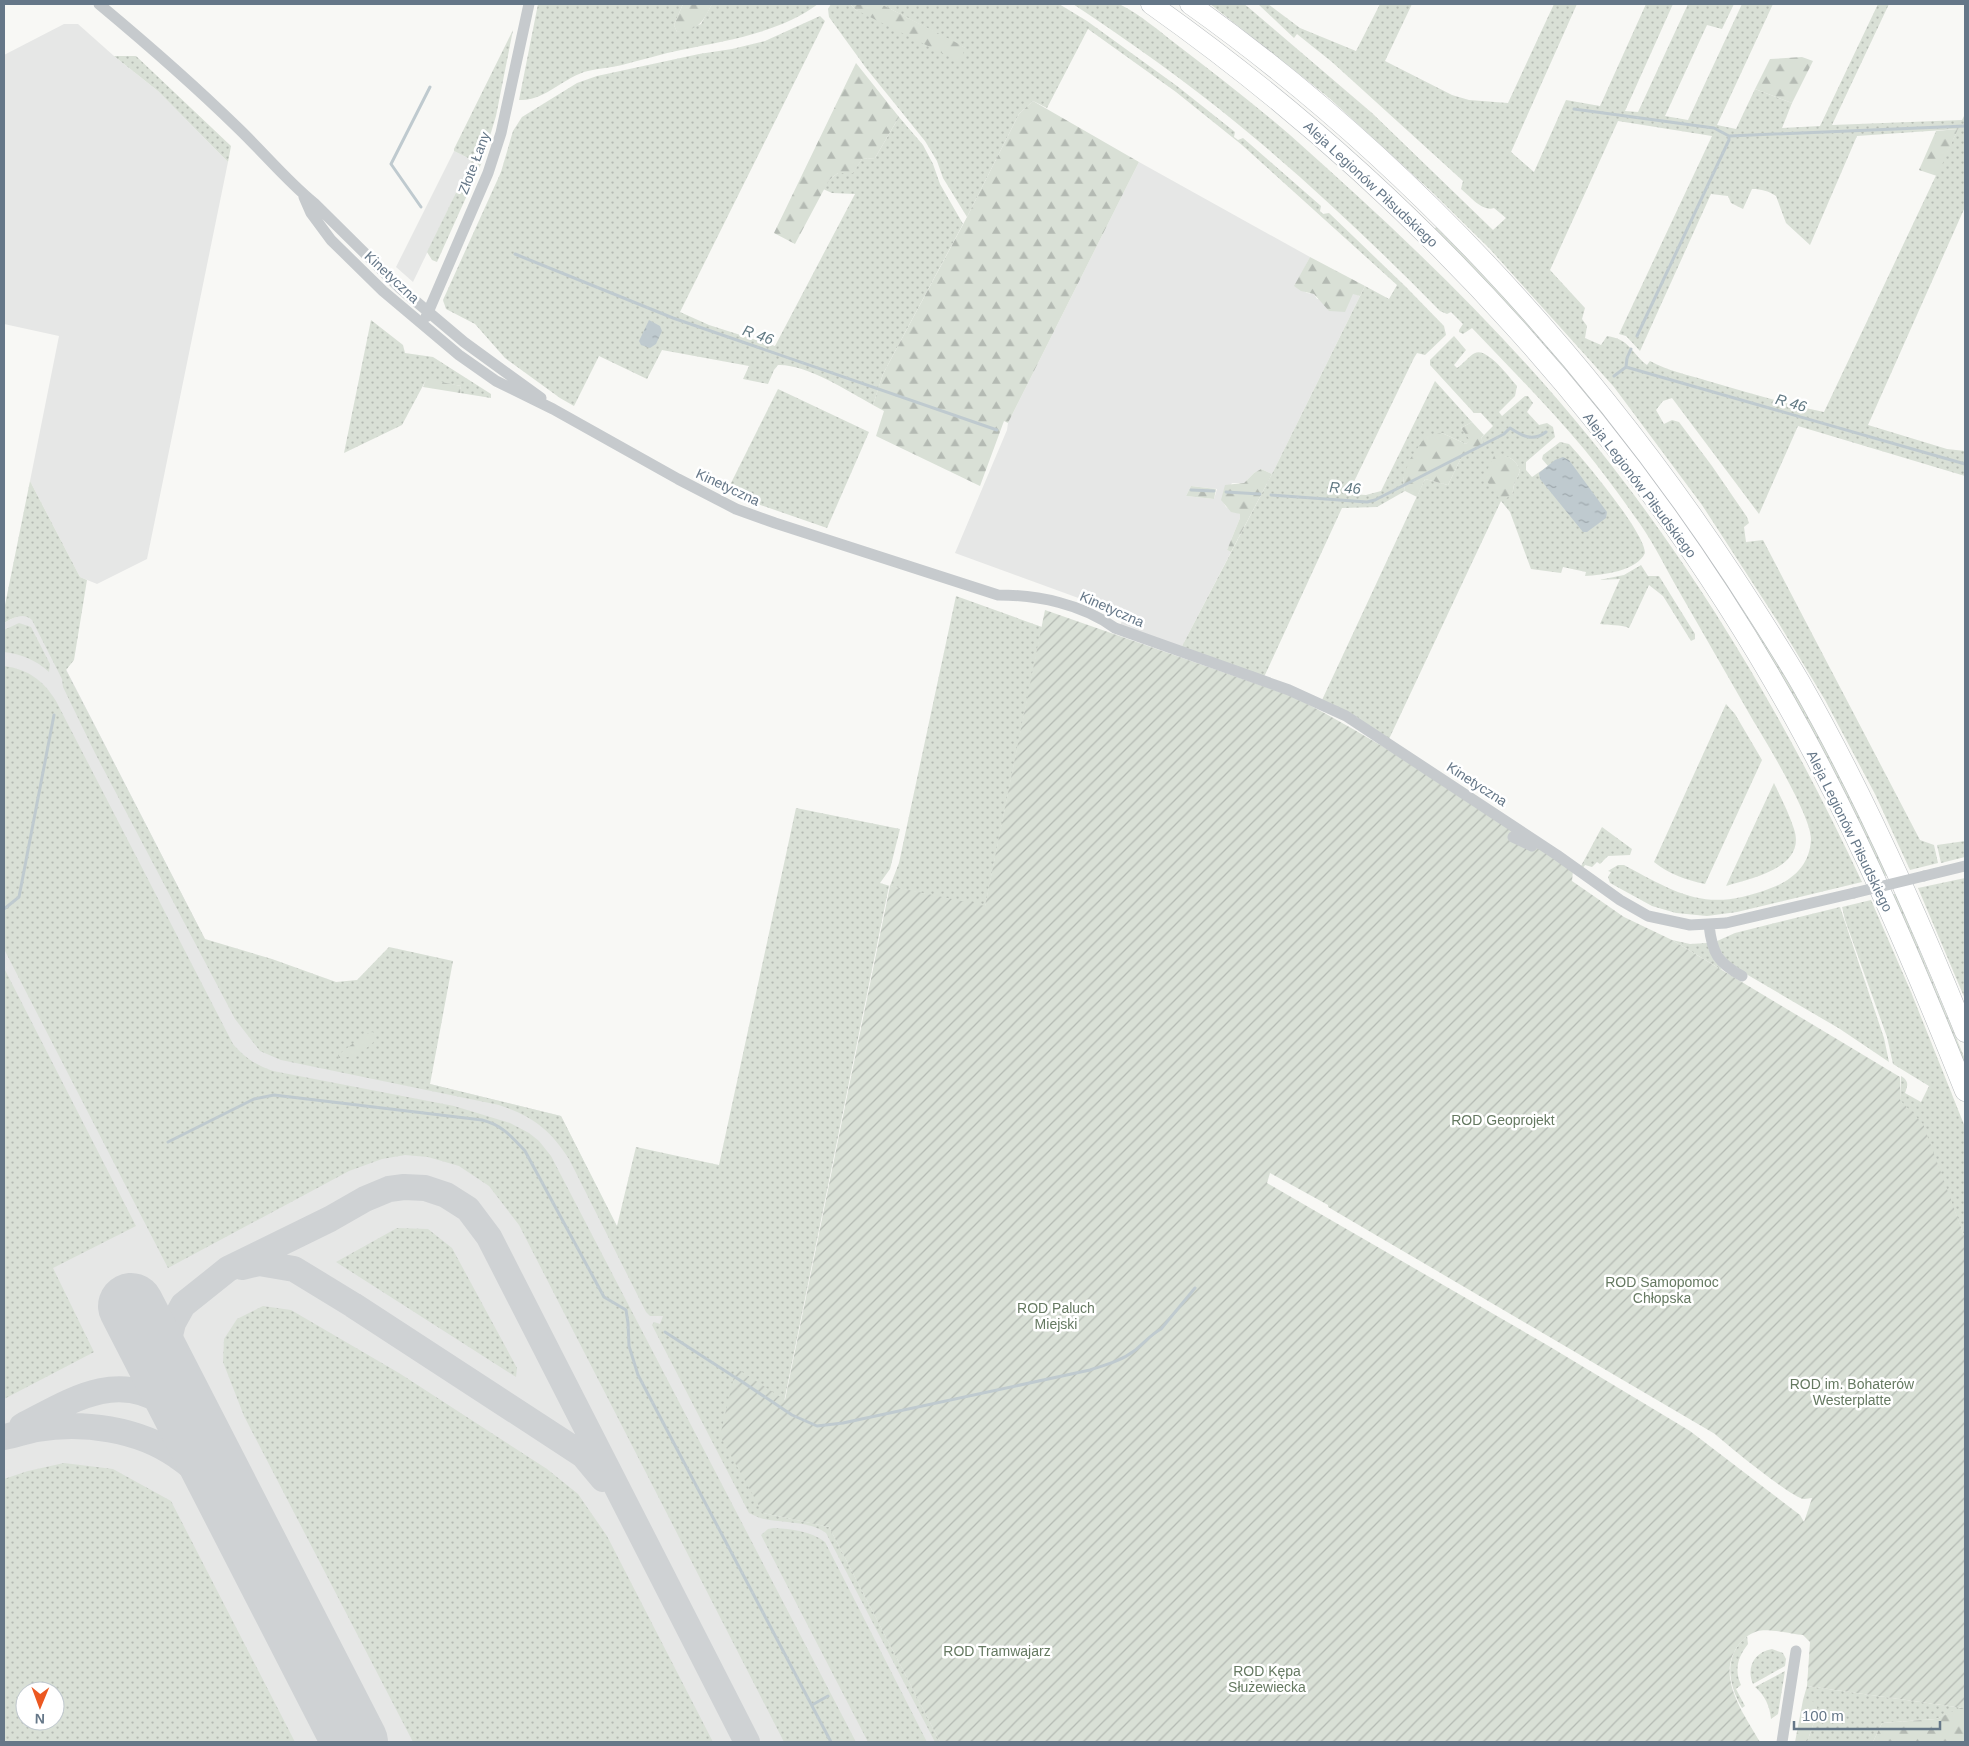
<svg xmlns="http://www.w3.org/2000/svg" width="1969" height="1746" font-family="Arial,sans-serif">
<style>
.built{fill:#e6e7e6;fill-rule:evenodd}
.grass{fill:url(#grass-dots);fill-rule:evenodd}
.forest{fill:url(#forest-firs)}
.garden{fill:url(#garden-furrows);fill-rule:evenodd}
.water{fill:url(#water-ripples)}
.lines{fill:none;stroke-linecap:round;stroke-linejoin:round}
.stream{stroke:#bfcacf;stroke-width:3}
.taxiway{stroke:#cfd2d4;stroke-width:26}
.runway{stroke:#cfd2d4;stroke-width:66}
.highway-casing{stroke:#b8bcbf;stroke-width:21}
.street{stroke:#c6cacd;stroke-width:11}
.highway{stroke:#fff;stroke-width:20}
.street-bridge{stroke:#c6cacd;stroke-width:11}
.labels{text-anchor:middle;stroke-width:5;stroke-linejoin:round;paint-order:stroke}
.street-label{font-size:14px;fill:#657788;stroke:#fff}
.park-label{font-size:14px;fill:#657961;stroke:#fff}
.water-label{font-size:15px;font-style:italic;fill:#617983;stroke:#fff}
</style>
<defs>
<pattern id="grass-dots" width="8" height="8" patternUnits="userSpaceOnUse" patternTransform="scale(1.25)"><rect width="8" height="8" fill="#d9e0d6"/><path d="M2 2h.1M6 6h.1" fill="none" stroke="#b4bab3" stroke-width="1.8" stroke-linecap="round"/></pattern>
<pattern id="forest-firs" width="22" height="20" patternUnits="userSpaceOnUse" patternTransform="scale(1.25)"><rect width="22" height="20" fill="#d9e0d6"/><path d="M5 1l3.5 6h-7zM16 11l3.5 6h-7z" fill="#b4bab3"/></pattern>
<pattern id="garden-furrows" width="10" height="10" patternUnits="userSpaceOnUse" patternTransform="scale(1.25)"><rect width="10" height="10" fill="#d9e0d6"/><path d="M-1 1l2-2M0 10L10 0M9 11l2-2" fill="none" stroke="#b4bab3"/></pattern>
<pattern id="water-ripples" width="26" height="14" patternUnits="userSpaceOnUse" patternTransform="scale(1.25)"><rect width="26" height="14" fill="#bfcacf"/><path d="M2 4q2-2 4 0t4 0M15 11q2-2 4 0t4 0" fill="none" stroke="#9fa9ae"/></pattern>
</defs>
<rect width="100%" height="100%" fill="#f8f8f5"/>
<!-- built -->
<path class="built" d="M 64,24 L 78,24 L 114,56 L 158,91 L 228,162 L 147,559 L 97,584 L 80,577 L 30,481 L 59,336 L 4,324 L 4,55 Z
M 454,151 L 472,160 L 413,282 L 396,267 Z
M 1139,162 L 1310,257 L 1295,286 L 1307,293 L 1314,294 L 1317,299 L 1353,293 L 1360,296 L 1272,474 L 1261,469 L 1254,473 L 1244,483 L 1232,483 L 1223,497 L 1222,500 L 1226,507 L 1240,514 L 1240,518 L 1227,550 L 1231,552 L 1180,650 L 1119,627 L 1125,615 L 955,553 L 1007,430 L 1008,423 ZM 1191,486 L 1217,489 L 1214,499 L 1186,496 Z
M 34,607 L 258,1042 L 561,1116 L 617,1227 L 716,1297 L 763,1513 L 829,1527 L 940,1742 L 4,1742 L 4,623 ZM 25,1691 L 55,1691 L 55,1721 L 25,1721 Z"/>
<!-- grass -->
<path class="grass" d="M 538,4 L 683,4 L 674,25 L 677,32 L 701,24 L 712,4 L 818,4 C 779,33 728,40 681,50 C 661,54 642,60 622,65 C 611,68 599,68 588,71 C 565,76 544,102 519,100 Z
M 831,4 L 850,4 L 856,10 L 965,48 L 881,4 L 1059,4 L 1087,21 L 1177,86 L 1235,132 L 1234,137 L 1238,140 L 1243,138 L 1321,206 L 1320,211 L 1323,214 L 1329,213 L 1405,286 L 1444,326 L 1446,335 L 1425,355 L 1417,353 L 1414,358 L 1348,494 L 1366,495 L 1381,491 L 1435,381 L 1472,422 L 1461,428 L 1471,440 L 1466,444 L 1442,433 L 1403,478 L 1405,491 L 1377,507 L 1342,508 L 1264,677 L 1180,650 L 1272,474 L 1365,286 L 1389,299 L 1397,285 L 1242,145 L 1176,92 L 1088,29 L 1047,108 L 1033,101 L 1019,114 L 967,217 L 943,178 L 937,161 L 925,141 L 866,68 L 829,17 L 828,9 Z
M 1073,4 C 1085,4 1111,1 1121,5 C 1141,15 1159,31 1176,44 C 1215,74 1253,103 1290,135 C 1397,230 1503,330 1593,442 C 1701,576 1789,726 1862,882 L 1737,912 L 1707,916 L 1676,913 L 1652,906 L 1610,883 L 1608,877 L 1611,872 L 1608,871 L 1618,865 L 1624,865 C 1680,895 1707,913 1771,888 C 1793,880 1810,865 1811,839 C 1811,816 1768,745 1754,722 C 1728,677 1702,631 1676,586 C 1663,563 1651,538 1635,517 C 1619,494 1602,471 1584,449 C 1549,407 1510,368 1472,328 L 1463,334 L 1459,332 L 1459,330 L 1463,324 L 1451,312 L 1447,314 L 1440,311 C 1376,246 1310,183 1239,125 C 1186,81 1130,42 1073,4 Z
M 1210,4 L 1244,4 L 1248,7 L 1372,113 L 1493,230 L 1506,218 L 1494,208 C 1482,212 1470,196 1461,189 L 1463,181 L 1332,62 L 1297,34 L 1294,38 L 1258,4 L 1268,4 L 1300,28 L 1356,51 L 1380,4 L 1412,4 L 1385,61 L 1452,95 L 1469,100 L 1508,103 L 1554,4 L 1577,4 L 1511,152 L 1534,172 L 1566,100 L 1600,106 L 1646,4 L 1673,4 L 1625,111 L 1638,112 L 1688,4 L 1734,4 L 1722,29 L 1707,25 L 1665,116 L 1688,120 L 1742,4 L 1773,4 L 1717,125 L 1736,129 L 1755,89 L 1792,103 L 1782,128 L 1820,126 L 1878,4 L 1889,4 L 1832,125 L 1962,120 L 1965,114 L 1965,207 L 1868,425 L 1947,449 L 1965,451 L 1965,476 L 1798,426 L 1759,514 L 1672,398 L 1663,401 L 1656,410 L 1664,424 L 1672,420 L 1679,422 L 1712,466 L 1747,517 L 1749,523 L 1744,527 L 1746,542 L 1763,540 L 1920,840 L 1934,845 L 1938,863 L 1910,870 L 1875,794 L 1825,700 L 1778,622 L 1702,505 L 1614,387 L 1489,248 L 1432,192 L 1328,97 ZM 1618,121 L 1712,136 L 1619,334 L 1626,336 L 1640,351 L 1711,194 L 1728,196 L 1731,203 L 1743,209 L 1752,189 C 1762,189 1768,191 1776,196 L 1786,223 L 1810,245 L 1857,136 L 1958,129 L 1824,412 C 1785,404 1747,392 1708,381 C 1689,375 1668,371 1650,361 L 1647,365 C 1632,354 1630,339 1607,336 L 1601,345 L 1585,338 L 1587,326 L 1582,319 L 1585,308 L 1550,270 Z
M 820,16 L 825,21 L 680,312 L 709,325 L 775,346 L 855,194 L 832,193 L 823,189 L 829,180 L 838,173 L 853,172 L 862,159 L 875,158 L 899,117 L 923,145 L 933,164 L 940,184 L 963,224 L 883,374 L 873,405 C 848,391 806,364 778,365 L 774,370 L 768,384 L 743,379 L 749,366 L 662,350 L 647,379 L 599,356 L 574,406 L 560,398 L 505,358 L 475,324 L 446,309 L 443,300 L 501,172 L 513,131 L 522,117 L 577,83 L 597,76 L 699,54 L 732,49 L 765,41 Z
M 513,30 L 496,116 L 482,162 L 437,262 L 432,260 L 427,252 L 472,160 L 454,151 L 454,149 Z
M 114,56 L 136,56 L 231,146 L 228,162 L 158,91 Z
M 1436,227 C 1581,371 1707,536 1807,715 C 1836,767 1862,821 1888,875 L 1885,876 L 1765,652 L 1434,230 Z
M 371,320 L 403,345 L 405,353 L 433,357 L 491,394 L 491,398 L 460,393 L 461,386 L 426,380 L 402,425 L 344,453 Z
M 1454,336 L 1466,350 L 1454,365 L 1457,368 C 1463,364 1469,356 1475,353 C 1487,347 1509,377 1517,386 L 1515,396 L 1499,412 L 1502,416 L 1525,396 L 1528,396 L 1533,403 L 1527,412 L 1539,425 L 1547,423 L 1553,427 L 1555,437 L 1526,462 L 1526,470 L 1532,477 L 1548,466 L 1542,459 L 1543,455 L 1560,442 L 1569,444 C 1585,461 1645,533 1645,553 C 1637,571 1603,575 1585,576 L 1586,572 L 1563,567 L 1561,573 L 1531,569 L 1510,512 L 1501,501 L 1389,739 L 1322,700 L 1425,479 L 1448,485 L 1463,454 L 1484,445 L 1481,438 L 1493,426 L 1481,413 L 1474,413 L 1430,365 L 1430,360 ZM 1495,455 C 1509,457 1515,457 1520,471 L 1514,485 L 1512,495 Z
M 778,389 L 869,432 L 827,528 L 726,493 Z
M 30,481 L 80,577 L 87,580 L 74,660 L 66,670 L 205,939 L 272,959 L 336,982 L 357,980 L 389,947 L 453,961 L 430,1084 L 561,1116 L 617,1226 L 636,1147 L 719,1165 L 796,808 L 900,829 L 890,869 L 880,883 L 890,886 L 899,863 L 956,596 L 1042,627 L 985,907 L 889,886 L 783,1407 L 763,1513 L 829,1527 L 940,1742 L 935,1742 L 826,1533 C 810,1521 783,1523 764,1519 C 759,1518 754,1515 749,1513 L 652,1325 L 654,1322 L 660,1324 L 663,1316 L 650,1316 L 646,1312 L 569,1159 C 550,1129 532,1116 499,1105 L 281,1060 L 260,1051 L 235,1019 L 95,753 L 63,687 L 62,679 L 32,620 C 23,612 13,618 4,623 L 4,610 Z
M 1641,565 L 1648,576 L 1659,576 L 1695,634 L 1695,639 L 1691,641 L 1663,596 L 1649,585 L 1629,628 C 1620,624 1610,626 1600,624 L 1620,579 L 1599,580 L 1624,575 Z
M 19,623 L 31,627 L 50,664 L 49,672 C 36,660 21,654 4,652 L 4,630 Z
M 4,666 C 28,669 44,681 56,701 L 233,1044 C 245,1058 256,1065 273,1071 L 454,1106 L 510,1123 L 529,1133 L 539,1141 L 551,1156 L 856,1742 L 784,1742 L 519,1225 L 489,1186 L 459,1166 L 428,1157 L 405,1155 L 382,1159 L 349,1171 L 168,1268 L 4,949 Z
M 1726,704 L 1735,714 L 1762,760 L 1705,884 C 1686,880 1669,874 1654,862 Z
M 1774,783 C 1781,798 1789,813 1794,829 C 1807,868 1751,878 1726,886 Z
M 1602,827 L 1632,849 L 1630,855 L 1608,856 L 1600,864 L 1597,862 L 1592,867 L 1585,865 L 1583,868 L 1581,866 Z
M 1965,841 L 1965,857 L 1941,863 L 1937,845 Z
M 1965,878 L 1965,999 L 1918,888 Z
M 1893,894 L 1896,894 L 1965,1059 L 1965,1069 Z
M 1871,900 L 1911,992 L 1965,1127 L 1965,1238 L 1954,1209 L 1896,1108 L 1900,1100 L 1901,1076 C 1909,1081 1908,1085 1905,1093 L 1921,1102 L 1929,1086 L 1893,1064 L 1887,1037 L 1845,920 L 1842,907 Z
M 1840,907 L 1884,1038 L 1889,1062 L 1840,1029 L 1729,964 L 1715,942 L 1735,933 Z
M 1672,940 L 1690,944 L 1707,943 L 1722,970 Z
M 4,968 L 136,1226 L 53,1268 L 94,1352 L 4,1399 Z
M 397,1228 L 428,1229 L 452,1248 L 517,1368 L 516,1377 L 336,1262 Z
M 263,1306 L 291,1310 L 399,1373 L 547,1469 L 578,1494 L 607,1536 L 713,1742 L 413,1742 L 244,1416 L 223,1362 L 224,1339 L 237,1319 Z
M 64,1463 L 113,1469 L 171,1501 L 295,1742 L 4,1742 L 4,1479 L 28,1471 ZM 25,1691 L 55,1691 L 55,1721 L 25,1721 Z
M 774,1528 C 791,1529 811,1531 825,1542 L 927,1742 L 868,1742 L 761,1535 L 768,1529 Z
M 1747,1636 L 1748,1644 C 1738,1657 1734,1669 1741,1685 L 1736,1689 L 1745,1706 L 1742,1708 C 1728,1684 1723,1656 1747,1636 Z
M 1772,1649 L 1783,1653 L 1786,1659 L 1785,1666 L 1753,1684 C 1746,1668 1754,1652 1772,1649 Z
M 1785,1671 L 1778,1714 L 1771,1719 C 1770,1707 1765,1695 1755,1687 Z
M 1807,1686 L 1963,1708 L 1936,1719 L 1882,1723 L 1873,1742 L 1807,1742 L 1817,1714 L 1803,1700 Z"/>
<!-- forest -->
<path class="forest" d="M 683,4 L 712,4 C 702,23 700,29 677,32 L 674,25 Z
M 850,4 L 881,4 L 957,43 L 965,48 L 960,62 L 856,10 Z
M 1802,57 L 1813,61 L 1792,103 L 1755,89 L 1770,59 Z
M 856,63 L 899,117 L 875,158 L 862,159 L 853,173 L 838,173 L 829,180 L 795,244 L 774,233 Z
M 1033,101 L 1139,162 L 1008,423 L 1004,421 L 980,486 L 876,436 L 884,411 L 873,405 L 883,374 L 967,217 L 1019,114 Z
M 1958,129 L 1937,176 L 1919,170 L 1936,131 Z
M 1310,257 L 1365,286 L 1360,296 L 1353,294 L 1345,312 L 1329,311 L 1314,294 L 1301,291 L 1294,286 Z
M 426,379 L 461,386 L 460,393 L 423,387 Z
M 1472,422 L 1484,435 L 1481,438 L 1485,445 L 1463,454 L 1448,485 L 1425,479 L 1417,497 L 1405,491 L 1403,478 L 1410,459 L 1426,436 L 1442,433 L 1466,444 L 1470,440 L 1461,428 Z
M 1495,454 C 1509,457 1515,457 1520,471 L 1514,485 L 1512,495 L 1501,501 L 1484,477 Z
M 1261,469 L 1272,474 L 1231,552 L 1227,550 L 1240,518 L 1240,514 L 1231,512 L 1221,500 L 1225,485 L 1244,483 L 1254,473 Z
M 1191,486 L 1216,489 L 1214,499 L 1186,496 Z
M 372,1032 L 375,1033 L 376,1039 C 370,1048 350,1059 339,1058 L 338,1055 L 364,1035 Z
M 1803,1700 L 1810,1700 L 1817,1704 L 1817,1714 L 1807,1742 L 1795,1742 Z
M 1965,1706 L 1965,1742 L 1873,1742 L 1882,1723 L 1936,1719 Z"/>
<!-- garden -->
<path class="garden" d="M 1045,610 L 1294,697 C 1392,747 1482,810 1573,871 L 1572,881 L 1624,917 L 1672,940 L 1900,1077 L 1900,1100 L 1923,1124 L 1965,1238 L 1965,1706 L 1963,1708 L 1807,1686 L 1810,1642 L 1803,1635 C 1792,1634 1768,1628 1758,1631 C 1748,1634 1742,1640 1737,1647 C 1716,1678 1745,1715 1760,1742 L 940,1742 L 829,1527 L 763,1513 L 720,1436 L 736,1368 L 785,1400 L 890,886 L 985,906 ZM 1270,1173 L 1328,1205 L 1328,1207 L 1715,1434 C 1727,1445 1792,1498 1804,1499 C 1807,1499 1809,1498 1812,1498 L 1804,1522 L 1800,1515 L 1690,1431 L 1547,1345 L 1267,1183 Z"/>
<!-- water -->
<path class="water" d="M 649,320 L 660,326 L 662,331 L 656,344 L 650,348 L 641,345 L 639,341 Z
M 1563,457 L 1569,460 L 1607,512 L 1606,518 L 1587,532 L 1583,532 L 1540,479 L 1539,473 L 1555,460 Z"/>
<g class="lines">
<!-- stream -->
<path class="stream" d="M 1574,109 L 1714,128 L 1729,136
M 421,207 L 391,164 L 430,87
M 515,254 L 673,318 L 997,430
M 1637,336 L 1729,140 L 1729,136 L 1965,126
M 1626,367 L 1965,464
M 1626,367 L 1627,358 L 1631,349
M 1614,376 L 1626,367
M 1191,490 L 1214,491
M 1226,492 L 1260,494
M 1271,495 L 1367,502 L 1375,500 L 1504,434 L 1510,428 C 1522,436 1533,442 1546,432
M 4,909 L 19,897 L 54,715
M 168,1142 L 254,1099 L 274,1095 L 482,1120 C 502,1125 511,1136 525,1151 L 604,1297 L 626,1310 L 628,1323 L 629,1346 L 638,1375 L 831,1742
M 665,1332 L 733,1376
M 735,1377 L 792,1415 L 817,1426 L 843,1423 L 1090,1370 C 1105,1365 1121,1361 1134,1351 C 1143,1344 1150,1335 1161,1329 L 1195,1288
M 812,1705 L 828,1696"/>
<!-- taxiway -->
<path class="taxiway" d="M 242,1267 L 259,1263 L 294,1269 L 353,1305 L 583,1455 L 603,1479
M 167,1377 L 166,1352 L 173,1323 L 183,1305 L 228,1269 L 330,1219 L 365,1199 L 389,1189 L 404,1187 L 425,1188 L 446,1195 L 468,1209 L 489,1237 L 747,1742
M 22,1426 C 69,1402 115,1370 166,1404 C 175,1411 184,1419 193,1426
M 4,1437 C 15,1435 26,1431 37,1429 C 82,1421 139,1429 177,1456 C 197,1469 214,1487 232,1503"/>
<!-- runway -->
<path class="runway" d="M 131,1306 L 355,1742"/>
<!-- highway casing -->
<g class="highway-casing">
<path id="highway" d="M 1151,4 C 1418,193 1645,443 1802,732 C 1865,848 1916,969 1965,1091
M 1190,4 C 1403,155 1590,359 1734,577 C 1756,611 1779,646 1800,682 C 1864,794 1917,913 1965,1032"/>
</g>
<!-- street -->
<path class="street" d="M 99,4 C 147,44 194,85 238,128 C 264,153 287,181 314,203 L 400,288 L 464,342 L 541,398
M 304,197 L 311,213 L 331,240 L 383,291 L 459,355 L 496,381 L 553,409 L 678,479 L 736,509 L 775,523 L 998,595 C 1038,595 1082,604 1115,628 L 1289,690 L 1346,716 L 1557,855 L 1620,900 L 1648,916 L 1690,925 L 1726,923 L 1854,893
M 426,317 L 488,173 L 501,133 L 529,4
M 1513,837 L 1532,846
M 1924,876 L 1965,866
M 1709,925 C 1712,953 1718,963 1742,976
M 1782,1742 L 1796,1651"/>
<!-- highway -->
<use href="#highway" class="highway"/>
<!-- street-bridge -->
<path class="street-bridge" d="M 1854,893 L 1924,876"/>
</g>
<g class="labels">
<!-- street labels -->
<g class="street-label">
<text transform="translate(474 163) rotate(-69)" y="5">Złote Łany</text>
<text transform="translate(1371 184) rotate(43)" y="5">Aleja Legionów Piłsudskiego</text>
<text transform="translate(392 277) rotate(43)" y="5">Kinetyczna</text>
<text transform="translate(1640 485) rotate(53)" y="5">Aleja Legionów Piłsudskiego</text>
<text transform="translate(728 487) rotate(25)" y="5">Kinetyczna</text>
<text transform="translate(1112 609) rotate(24)" y="5">Kinetyczna</text>
<text transform="translate(1477 784) rotate(33)" y="5">Kinetyczna</text>
<text transform="translate(1850 831) rotate(64)" y="5">Aleja Legionów Piłsudskiego</text>
</g>
<!-- park labels -->
<g class="park-label">
<text x="1503" y="1125">ROD Geoprojekt</text>
<text x="1662" y="1287">ROD Samopomoc<tspan x="1662" dy="16">Chłopska</tspan></text>
<text x="1056" y="1313">ROD Paluch<tspan x="1056" dy="16">Miejski</tspan></text>
<text x="1852" y="1389">ROD im. Bohaterów<tspan x="1852" dy="16">Westerplatte</tspan></text>
<text x="997" y="1656">ROD Tramwajarz</text>
<text x="1267" y="1676">ROD Kępa<tspan x="1267" dy="16">Służewiecka</tspan></text>
</g>
<!-- water labels -->
<g class="water-label">
<text transform="translate(758 335) rotate(19)" y="5">R 46</text>
<text transform="translate(1791 403) rotate(16)" y="5">R 46</text>
<text transform="translate(1345 488) rotate(3)" y="5">R 46</text>
</g>
</g>
<!-- border -->
<rect width="1969" height="1746" fill="none" stroke="#657788" stroke-width="10"/>
<!-- north arrow -->
<g transform="translate(40 1706) rotate(181)"><circle r="24" fill="#ffffff" stroke="#c1c9cf"/>
<path d="M0-4L9 19L0 12L-9 19Z" fill="#ec5821"/>
<text y="-8" font-size="14" font-weight="bold" text-anchor="middle" fill="#657788">N</text>
</g>
<!-- scale -->
<path d="M1794 1721v8h146v-8" fill="none" stroke="#657788" stroke-width="2.5"/>
<text x="1802" y="1721" font-size="15" fill="#657788" stroke="#ffffff" stroke-width="4" paint-order="stroke">100 m</text>
</svg>
